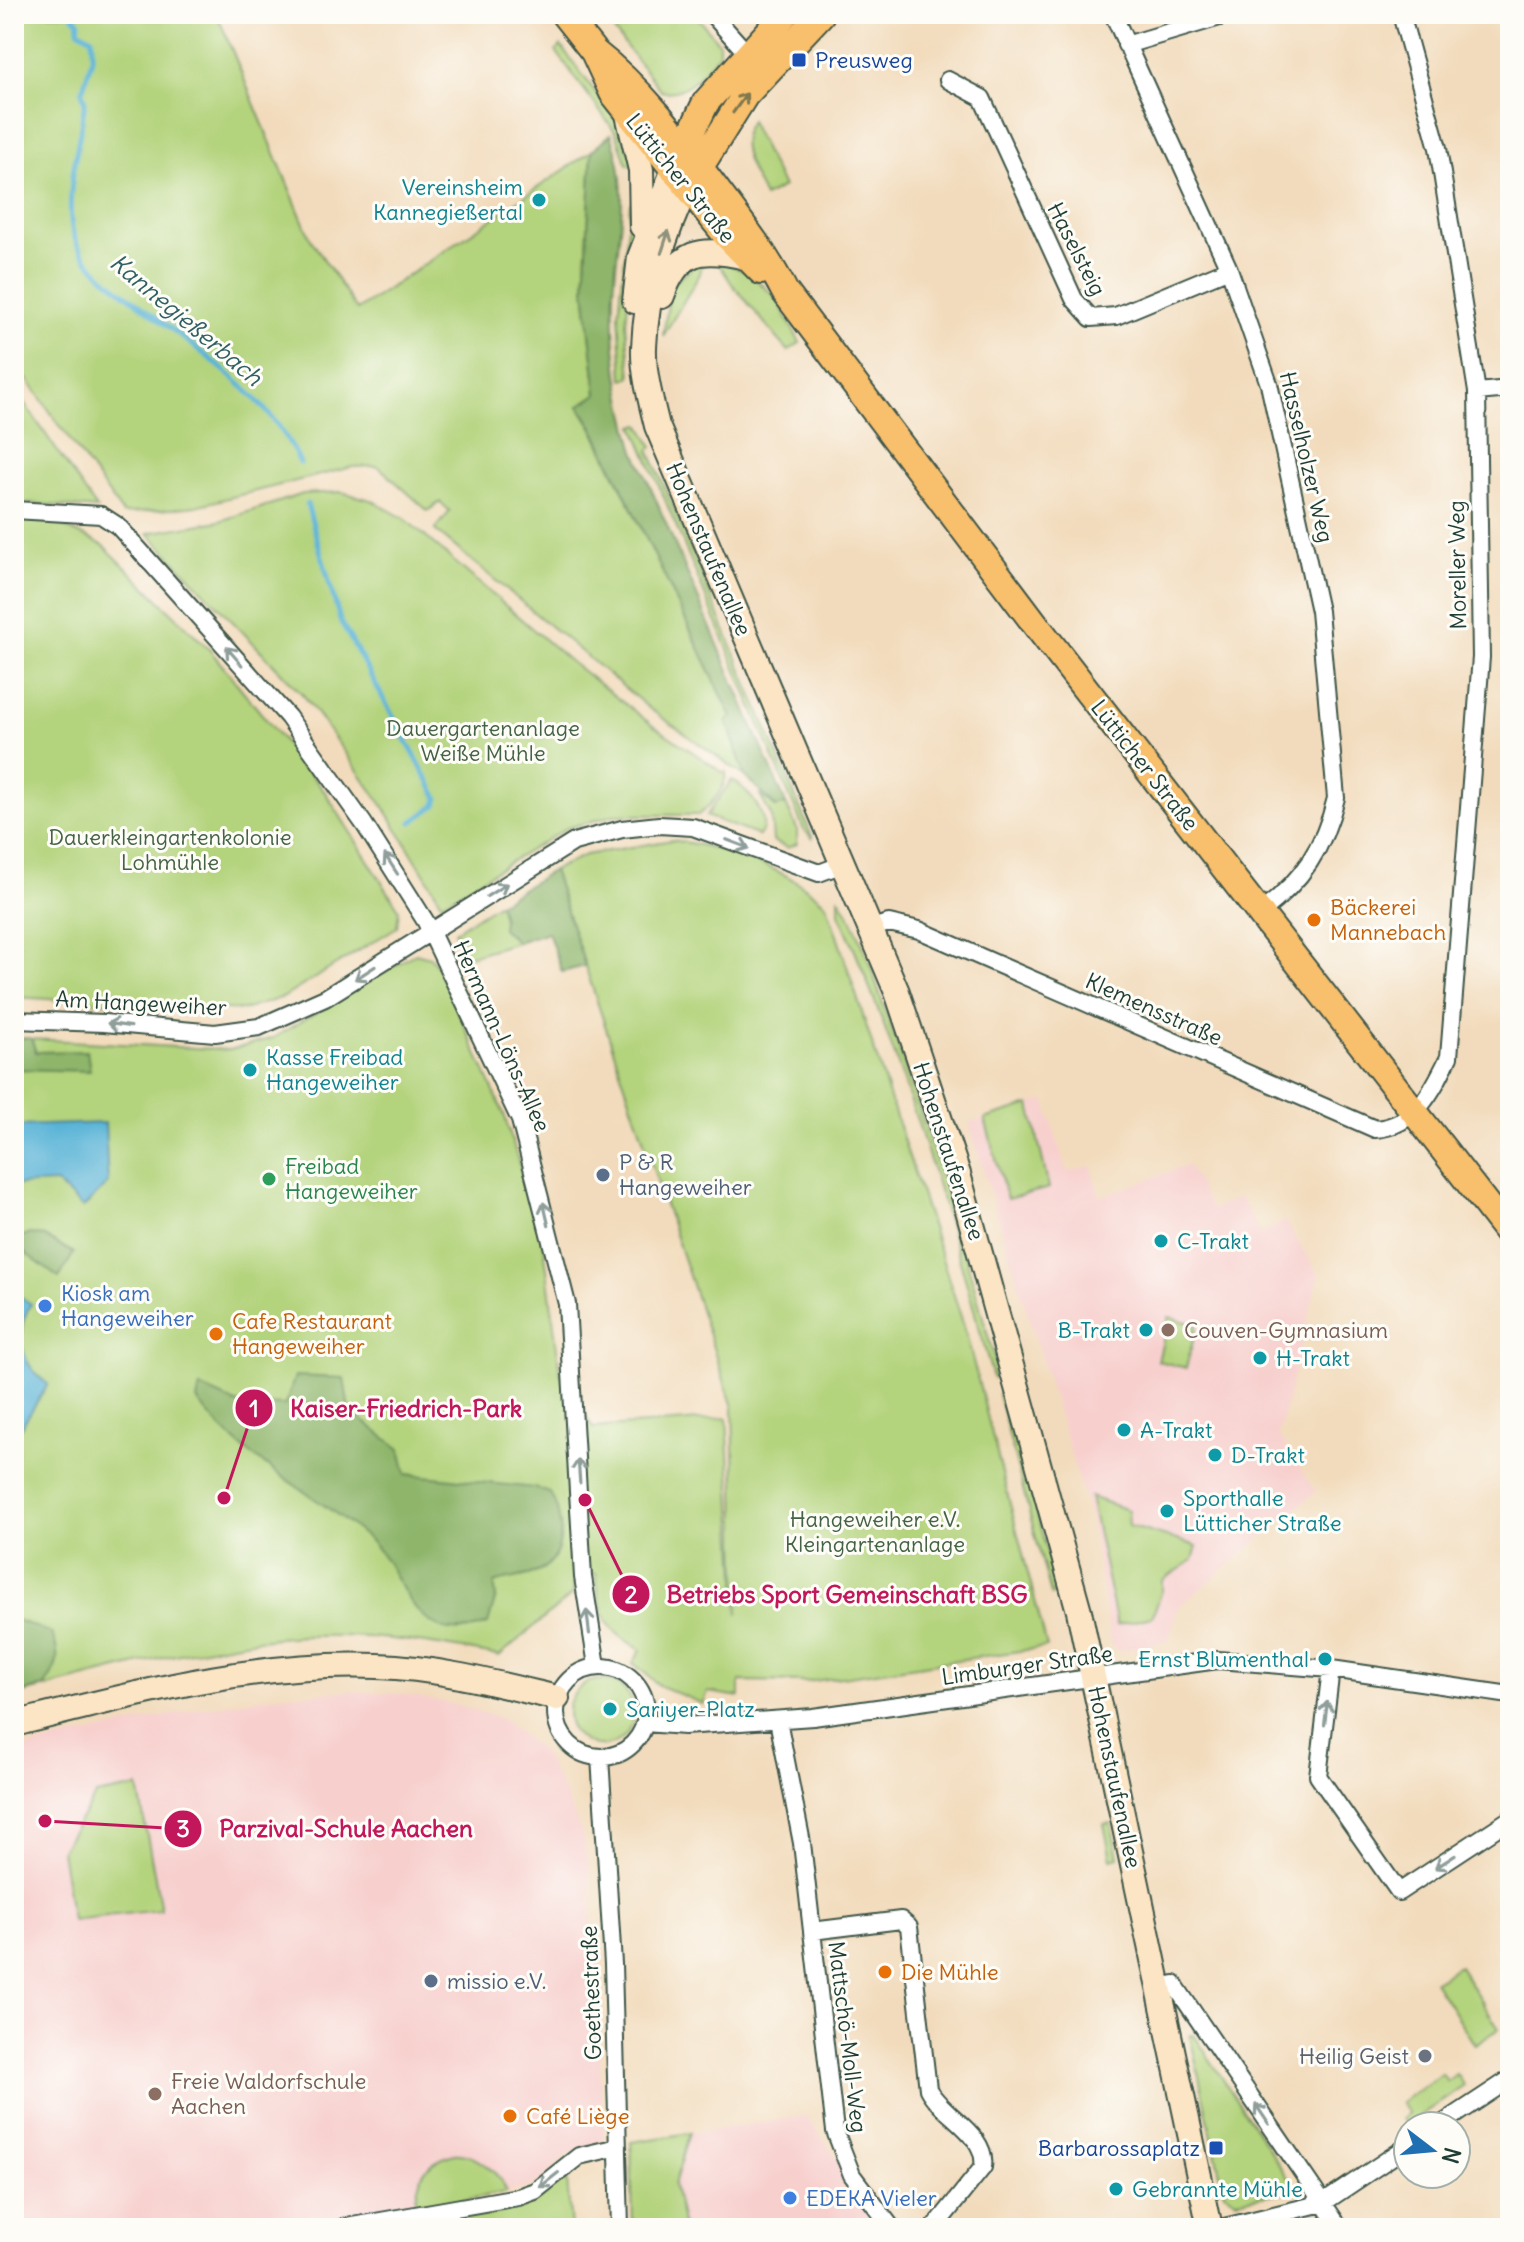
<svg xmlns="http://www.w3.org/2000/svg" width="1524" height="2242" font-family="Delius,sans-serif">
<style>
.built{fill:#f7d0ce}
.green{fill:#b3d37b;stroke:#698858;stroke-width:2}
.forest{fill:#8eb56b;stroke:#567950;stroke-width:2}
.water{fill:#59b3d7;stroke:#3c7886;stroke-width:2}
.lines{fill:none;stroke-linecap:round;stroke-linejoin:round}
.stream{stroke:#59b3d7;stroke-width:5}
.street-casing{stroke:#3f5548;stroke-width:20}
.secondary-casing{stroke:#3f5548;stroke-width:28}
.primary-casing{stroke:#3f5548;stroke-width:30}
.street{stroke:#fff;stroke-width:16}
.secondary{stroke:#fce5c4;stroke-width:24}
.primary{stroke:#f8bf6c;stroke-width:26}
.oneway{stroke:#81784d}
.oneway2{stroke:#8e917c}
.oneway3{stroke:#8f9e9a}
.transit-dot{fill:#1a4fb4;stroke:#fdfcf7;stroke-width:3}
.culture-dot{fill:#0f9aa8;stroke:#fdfcf7;stroke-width:3}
.food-dot{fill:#e8710a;stroke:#fdfcf7;stroke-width:3}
.service-dot{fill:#5c6f8a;stroke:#fdfcf7;stroke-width:3}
.leisure-dot{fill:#2e9e5b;stroke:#fdfcf7;stroke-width:3}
.shop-dot{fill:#3f7fe0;stroke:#fdfcf7;stroke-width:3}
.education-dot{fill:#8d6e63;stroke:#fdfcf7;stroke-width:3}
.worship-dot{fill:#6b7280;stroke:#fdfcf7;stroke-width:3}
.labels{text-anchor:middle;stroke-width:6;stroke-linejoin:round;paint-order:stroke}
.transit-label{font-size:22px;fill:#164399;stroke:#fdfcf7;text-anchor:start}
.street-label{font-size:22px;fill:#1f3d34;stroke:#fdfcf7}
.culture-label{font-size:22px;fill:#0d838f;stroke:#fdfcf7;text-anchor:start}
.park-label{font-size:22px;fill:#446246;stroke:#fdfcf7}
.food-label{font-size:22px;fill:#c56008;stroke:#fdfcf7;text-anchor:start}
.service-label{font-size:22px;fill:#4e5e75;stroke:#fdfcf7;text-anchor:start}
.leisure-label{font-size:22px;fill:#27864d;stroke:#fdfcf7;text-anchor:start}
.shop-label{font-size:22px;fill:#366cbe;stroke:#fdfcf7;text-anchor:start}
.education-label{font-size:22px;fill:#785e54;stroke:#fdfcf7;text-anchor:start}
.worship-label{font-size:22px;fill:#5b616d;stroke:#fdfcf7;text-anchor:end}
.water-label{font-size:24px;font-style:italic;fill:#306065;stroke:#fdfcf7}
.leader{fill:none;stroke:#c2185b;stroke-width:3}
.callout-dot{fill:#c2185b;stroke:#fdfcf7;stroke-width:3}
.mark-label{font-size:24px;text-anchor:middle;font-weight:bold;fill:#fff}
.callout-label{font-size:24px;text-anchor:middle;font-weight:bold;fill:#c2185b;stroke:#fdfcf7;stroke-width:6;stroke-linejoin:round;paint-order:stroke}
</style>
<rect width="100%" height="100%" fill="#fdfcf7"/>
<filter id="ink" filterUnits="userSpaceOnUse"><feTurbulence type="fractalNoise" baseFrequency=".0125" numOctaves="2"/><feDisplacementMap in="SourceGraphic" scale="16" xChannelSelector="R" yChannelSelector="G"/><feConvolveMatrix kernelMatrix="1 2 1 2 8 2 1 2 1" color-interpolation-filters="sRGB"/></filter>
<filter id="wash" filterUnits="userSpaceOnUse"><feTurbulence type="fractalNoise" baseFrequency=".006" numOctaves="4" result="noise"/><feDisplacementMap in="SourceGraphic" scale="32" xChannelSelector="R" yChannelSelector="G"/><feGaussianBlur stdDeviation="1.8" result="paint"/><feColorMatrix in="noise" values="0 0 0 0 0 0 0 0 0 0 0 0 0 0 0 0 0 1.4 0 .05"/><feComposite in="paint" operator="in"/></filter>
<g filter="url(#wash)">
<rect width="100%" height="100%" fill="#f2dbbc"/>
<!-- built -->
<path class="built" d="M 1045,1100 L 1067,1172 L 1091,1166 L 1100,1197 L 1188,1165 L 1212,1210 L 1240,1197 L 1260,1234 L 1285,1221 L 1319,1275 L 1278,1435 L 1316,1492 L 1177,1608 L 1169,1641 L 1118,1651 L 1111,1644 L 1090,1517 L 969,1123 Z
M 349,1691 L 403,1694 L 458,1705 L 502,1719 L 542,1752 L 566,1796 L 582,1833 L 589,1866 L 604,2140 L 565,2156 L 539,2182 L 527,2188 L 302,2228 L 14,2228 L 14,1750 L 201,1708 L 280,1695 Z
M 806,2116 L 887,2228 L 683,2228 L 674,2185 L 690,2133 Z"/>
<!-- green -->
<path class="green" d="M 14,14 L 217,14 L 310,238 L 357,310 L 592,151 L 585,290 L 597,394 L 579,406 L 592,427 L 733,717 L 727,721 L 745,776 L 650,709 L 435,530 L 450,511 L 440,502 L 428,511 L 378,466 L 352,467 L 196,506 L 123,514 L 14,361 Z
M 601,14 L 695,14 L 719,43 L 719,53 C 705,71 685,97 661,91 Z
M 561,46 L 614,117 L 635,167 L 627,164 L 616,133 L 556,51 Z
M 750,121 L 783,187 L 764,197 C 753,173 733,146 750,121 Z
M 637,196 L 626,324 L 631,377 L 623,379 L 619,313 L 630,205 Z
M 703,258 L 700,274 L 663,336 L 671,285 Z
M 715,258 L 748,273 L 776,297 L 800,343 L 788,351 L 732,284 Z
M 14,388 L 97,509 L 14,502 Z
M 640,424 L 653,447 L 649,450 L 813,839 L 804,830 L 634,426 Z
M 341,492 L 371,500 L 405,519 L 572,663 L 651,724 L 722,772 L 726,772 C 726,789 711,805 698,815 L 614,815 L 567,828 L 442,903 L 384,807 L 304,696 L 148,533 L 220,521 L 303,494 Z
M 14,516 L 58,524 L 103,545 L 209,649 L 325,792 L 399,909 L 397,927 L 284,997 L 243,1010 L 14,997 Z
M 732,780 C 748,789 773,819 759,836 L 706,816 Z
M 759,794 L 775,807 L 786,804 L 797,829 L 797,844 L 787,848 L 773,841 L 771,815 Z
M 672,840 C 726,848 787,867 827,905 L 964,1326 L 1047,1647 L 807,1682 L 740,1681 L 740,1697 L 708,1692 L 703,1704 L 660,1686 L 633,1663 L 641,1650 C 604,1628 601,1618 596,1574 L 573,1572 L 573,1594 L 499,1656 C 425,1641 352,1631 276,1638 C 188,1647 100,1675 14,1695 L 14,1038 L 231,1050 L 273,1038 L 416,953 L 430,957 L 438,967 L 504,1114 L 544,1246 L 560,1373 L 593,1428 L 727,1418 L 738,1614 L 733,1407 L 553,870 L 585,855 Z
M 839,898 C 863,933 875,982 889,1022 C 931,1138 967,1257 999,1376 L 993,1378 C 950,1221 904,1062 839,913 Z
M 499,903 L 504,919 L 502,928 L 517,942 L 466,957 L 455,931 Z
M 1030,1105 L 1049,1188 L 1007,1199 L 985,1119 Z
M 1169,1317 L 1197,1325 L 1186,1368 L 1158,1361 Z
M 1005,1392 L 1058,1594 L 1051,1595 L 998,1394 Z
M 1090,1497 L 1128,1510 L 1129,1526 L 1197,1546 L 1193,1560 L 1162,1581 L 1162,1591 L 1152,1617 L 1117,1625 Z
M568 1713a33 33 0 1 1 66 0a33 33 0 1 1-66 0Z
M 138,1787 L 161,1910 L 72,1920 L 61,1850 L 96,1795 Z
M 1111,1823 L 1118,1857 L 1111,1859 L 1104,1824 Z
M 1459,1966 L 1499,2029 L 1475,2045 L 1434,1981 Z
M 1190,2035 L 1194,2035 L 1293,2186 L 1292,2191 L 1236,2200 L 1224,2193 Z
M 1442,2074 L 1447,2081 L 1456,2074 L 1464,2086 L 1406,2125 L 1402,2119 L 1408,2114 L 1401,2102 Z
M 690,2133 L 674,2185 L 683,2228 L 633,2228 L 631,2142 Z
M 454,2154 C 473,2152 501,2173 507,2192 L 414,2209 C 420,2175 420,2165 454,2154 Z
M 566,2168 L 571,2228 L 364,2228 L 534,2195 Z"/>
<!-- forest -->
<path class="forest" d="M 611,134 C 632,196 617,231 614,292 C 612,348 619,397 635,451 L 786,804 L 776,807 L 745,776 L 727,721 L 732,717 L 593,427 L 579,406 L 597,394 L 585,290 L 592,151 Z
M 553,870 L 585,966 L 562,972 L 548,932 L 517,942 L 502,928 L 503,919 L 499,903 Z
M 14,1038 L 31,1038 L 36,1052 L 87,1051 L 90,1071 L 14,1069 Z
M 30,1234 L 43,1236 L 74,1253 L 59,1278 L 14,1245 L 14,1238 Z
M 295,1376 L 344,1378 L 349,1410 L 400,1449 L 406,1474 L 535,1488 L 550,1493 C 565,1520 568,1563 531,1574 C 519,1578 506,1579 494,1583 L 496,1596 L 488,1624 C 471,1630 450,1635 435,1625 C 401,1604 397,1565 368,1539 C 314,1491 240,1460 197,1400 L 200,1387 L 236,1403 L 285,1405 Z
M 14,1619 L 51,1633 C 62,1655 58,1668 44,1687 L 14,1694 Z"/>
<!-- water -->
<path class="water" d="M 105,1123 L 108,1183 L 83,1208 L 56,1183 L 14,1185 L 14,1126 Z
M 14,1292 L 31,1304 C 13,1333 21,1365 48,1384 L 14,1439 Z"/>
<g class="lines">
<!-- stream -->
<path class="stream" d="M 71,14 L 79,21 L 78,30 L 92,38 L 92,59 L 82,91 L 85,102 C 80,138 63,202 74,236 C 83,265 113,284 136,302 C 193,347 271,395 300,463
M 307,504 L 340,620 L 438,798 L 436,805 L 412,822"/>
</g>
</g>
<g filter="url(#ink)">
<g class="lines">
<!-- street casing -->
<g class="street-casing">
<path id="street" d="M 712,14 L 752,59
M 1113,14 L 1229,269 L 1269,384 L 1319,611 L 1336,798 C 1324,848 1302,881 1261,912
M 1126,45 L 1230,14
M 948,80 L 982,98 L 1074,299 L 1091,318 L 1116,316 L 1229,269
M 1477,392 L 1510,389
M 14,510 L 101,515 L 118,526 L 288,717 L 364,824 L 426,922 L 520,1120 L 567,1304 L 583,1577 L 597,1666
M 871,928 L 889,923 L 919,930 L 1375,1129 C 1416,1126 1433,1090 1449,1057 L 1481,657 L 1477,392 L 1438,148 L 1401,14
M 14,1020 L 104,1023 L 215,1033 L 259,1027 L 325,998 L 574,842 L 622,829 L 659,825 L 693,827 L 819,873 L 843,864
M556 1712a45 45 0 1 1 90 0a45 45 0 1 1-90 0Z
M 1331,1669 L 1318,1776 L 1399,1892 L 1510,1819
M 778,1720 L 802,1843 L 812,1931 L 901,1920 L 909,1927 L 928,2089 C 942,2116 988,2134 983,2167 L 934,2228
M 645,1723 L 684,1726 L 813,1717 L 1218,1660 L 1331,1669 L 1510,1695
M 600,1757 L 613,1964 L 620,2228
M 812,1931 L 835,2131 L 852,2175 L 892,2228
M 1159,1987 L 1174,1984 L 1340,2228
M 1439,2126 L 1510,2079
M 341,2228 L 518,2197 L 535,2191 L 579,2156 L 618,2147
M 1220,2228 L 1323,2203 L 1408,2146"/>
</g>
<!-- secondary casing -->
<g class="secondary-casing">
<path id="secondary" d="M 627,110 L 641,170 L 642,226
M 687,187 C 663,235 646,293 644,347 C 643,373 651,401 657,426 L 897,992 L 958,1174 L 1079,1611 L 1210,2228
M 662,296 C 678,249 701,247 746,257
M 635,301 L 640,257 L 674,169
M 14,1724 C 133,1694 255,1661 378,1666 C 439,1668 498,1684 557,1698"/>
</g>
<!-- primary casing -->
<g class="primary-casing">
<path id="primary" d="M 564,14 L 594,52 L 613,93 L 726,235 L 761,271
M 594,52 C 640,88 674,133 709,180 C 736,216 764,251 785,292 L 1039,629 L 1510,1235
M 679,159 L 706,102 L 785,14
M 691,181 L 745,95 L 821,14"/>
</g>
<!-- street -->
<use href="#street" class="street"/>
<!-- secondary -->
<use href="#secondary" class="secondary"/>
<!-- primary -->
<use href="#primary" class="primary"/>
</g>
<!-- one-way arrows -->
<defs><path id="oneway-shaft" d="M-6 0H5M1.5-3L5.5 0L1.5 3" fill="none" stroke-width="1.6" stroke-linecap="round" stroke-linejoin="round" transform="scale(2)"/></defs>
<use class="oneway" href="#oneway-shaft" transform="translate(740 103) rotate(-54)"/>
<use class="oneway2" href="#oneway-shaft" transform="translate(665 242) rotate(-72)"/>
<g class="oneway3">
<use href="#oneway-shaft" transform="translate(234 656) rotate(-131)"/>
<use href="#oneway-shaft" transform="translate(738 844) rotate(21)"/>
<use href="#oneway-shaft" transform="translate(391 864) rotate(-123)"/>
<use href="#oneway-shaft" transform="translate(497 890) rotate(-32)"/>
<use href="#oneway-shaft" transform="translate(365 973) rotate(147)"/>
<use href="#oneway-shaft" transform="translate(119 1025) rotate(-172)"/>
<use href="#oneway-shaft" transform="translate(546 1214) rotate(-103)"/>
<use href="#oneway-shaft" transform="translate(579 1471) rotate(-94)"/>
<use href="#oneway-shaft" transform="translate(588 1622) rotate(-97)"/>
<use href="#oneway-shaft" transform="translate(1326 1713) rotate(-83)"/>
<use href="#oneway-shaft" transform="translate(1445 1862) rotate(147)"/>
<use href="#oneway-shaft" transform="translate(1262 2114) rotate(-124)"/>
<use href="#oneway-shaft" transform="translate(549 2180) rotate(142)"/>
</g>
</g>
<!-- markers -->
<g class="transit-dot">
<rect x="791" y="52" width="16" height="16" rx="4"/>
<rect x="1208" y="2140" width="16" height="16" rx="4"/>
</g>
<g class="culture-dot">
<circle cx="539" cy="200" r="8"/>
<circle cx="250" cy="1070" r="8"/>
<circle cx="1161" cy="1241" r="8"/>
<circle cx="1146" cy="1330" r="8"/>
<circle cx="1260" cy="1358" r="8"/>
<circle cx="1124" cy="1430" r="8"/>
<circle cx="1215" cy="1455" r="8"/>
<circle cx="1167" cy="1511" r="8"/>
<circle cx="1325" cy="1659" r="8"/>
<circle cx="610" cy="1709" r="8"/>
<circle cx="1116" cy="2189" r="8"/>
</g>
<g class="food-dot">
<circle cx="1314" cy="920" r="8"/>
<circle cx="216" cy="1334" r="8"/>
<circle cx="885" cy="1972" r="8"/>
<circle cx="510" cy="2116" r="8"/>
</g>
<g class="service-dot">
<circle cx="603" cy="1175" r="8"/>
<circle cx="431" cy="1981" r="8"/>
</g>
<circle class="leisure-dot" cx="269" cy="1179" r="8"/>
<g class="shop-dot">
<circle cx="45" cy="1306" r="8"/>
<circle cx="790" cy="2198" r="8"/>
</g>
<g class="education-dot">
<circle cx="1168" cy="1330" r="8"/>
<circle cx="155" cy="2094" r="8"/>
</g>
<circle class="worship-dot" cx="1425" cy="2056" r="8"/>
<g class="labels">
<!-- transit labels -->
<g class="transit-label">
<text x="815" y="68">Preusweg</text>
<text x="1200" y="2156" text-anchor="end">Barbarossaplatz</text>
</g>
<!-- street labels -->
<g class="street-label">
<text transform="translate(681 178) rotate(51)" y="8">Lütticher Straße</text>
<text transform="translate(1077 249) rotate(63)" y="8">Haselsteig</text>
<text transform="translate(1307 457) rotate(77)" y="8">Hasselholzer Weg</text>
<text transform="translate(709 549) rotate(67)" y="8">Hohenstaufenallee</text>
<text transform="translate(1457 565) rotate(-91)" y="8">Moreller Weg</text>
<text transform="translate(1145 765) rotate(52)" y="8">Lütticher Straße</text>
<text transform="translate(141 1003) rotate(3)" y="8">Am Hangeweiher</text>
<text transform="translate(1154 1009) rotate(24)" y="8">Klemensstraße</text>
<text transform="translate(502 1036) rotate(66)" y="8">Hermann-Löns-Allee</text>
<text transform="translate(949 1151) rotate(72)" y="8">Hohenstaufenallee</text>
<text transform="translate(1027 1665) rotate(-8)" y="8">Limburger Straße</text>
<text transform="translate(1115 1777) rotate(78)" y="8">Hohenstaufenallee</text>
<text transform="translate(591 1993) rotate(-92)" y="8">Goethestraße</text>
<text transform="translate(848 2037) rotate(83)" y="8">Mattschö-Moll-Weg</text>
</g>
<!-- culture labels -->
<g class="culture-label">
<text x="523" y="195" text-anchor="end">Vereinsheim<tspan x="523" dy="25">Kannegießertal</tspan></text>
<text x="266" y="1065">Kasse Freibad<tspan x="266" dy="25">Hangeweiher</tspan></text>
<text x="1177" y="1249">C-Trakt</text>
<text x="1130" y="1338" text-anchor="end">B-Trakt</text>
<text x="1276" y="1366">H-Trakt</text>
<text x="1140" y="1438">A-Trakt</text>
<text x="1231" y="1463">D-Trakt</text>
<text x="1183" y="1506">Sporthalle<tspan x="1183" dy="25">Lütticher Straße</tspan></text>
<text x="1309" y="1667" text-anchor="end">Ernst Blumenthal</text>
<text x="626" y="1717">Sariyer-Platz</text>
<text x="1132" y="2197">Gebrannte Mühle</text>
</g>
<!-- park labels -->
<g class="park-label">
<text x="483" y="736">Dauergartenanlage<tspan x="483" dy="25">Weiße Mühle</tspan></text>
<text x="170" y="845">Dauerkleingartenkolonie<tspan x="170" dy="25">Lohmühle</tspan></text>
<text x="875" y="1527">Hangeweiher e.V.<tspan x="875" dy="25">Kleingartenanlage</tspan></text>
</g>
<!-- food labels -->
<g class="food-label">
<text x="1330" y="915">Bäckerei<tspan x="1330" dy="25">Mannebach</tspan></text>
<text x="232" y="1329">Cafe Restaurant<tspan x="232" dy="25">Hangeweiher</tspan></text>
<text x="901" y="1980">Die Mühle</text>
<text x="526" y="2124">Café Liège</text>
</g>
<!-- service labels -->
<g class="service-label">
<text x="619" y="1170">P &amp; R<tspan x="619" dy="25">Hangeweiher</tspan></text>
<text x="447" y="1989">missio e.V.</text>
</g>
<!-- leisure labels -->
<g class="leisure-label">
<text x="285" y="1174">Freibad<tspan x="285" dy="25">Hangeweiher</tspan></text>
</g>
<!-- shop labels -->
<g class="shop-label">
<text x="61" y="1301">Kiosk am<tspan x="61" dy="25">Hangeweiher</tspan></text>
<text x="806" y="2206">EDEKA Vieler</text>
</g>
<!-- education labels -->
<g class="education-label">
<text x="1184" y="1338">Couven-Gymnasium</text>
<text x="171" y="2089">Freie Waldorfschule<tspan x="171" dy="25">Aachen</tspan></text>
</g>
<!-- worship labels -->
<g class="worship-label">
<text x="1409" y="2064">Heilig Geist</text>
</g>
<!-- water labels -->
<g class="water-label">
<text transform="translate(186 320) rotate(40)" y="8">Kannegießerbach</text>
</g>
</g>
<!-- callouts -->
<path class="leader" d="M224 1498L254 1408M585 1500L631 1594M45 1821L183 1829"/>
<g class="callout-dot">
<circle cx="224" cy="1498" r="8"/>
<circle cx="585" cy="1500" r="8"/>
<circle cx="45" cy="1821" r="8"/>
<circle cx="254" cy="1408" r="20"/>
<circle cx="631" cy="1594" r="20"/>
<circle cx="183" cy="1829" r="20"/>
</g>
<g class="mark-label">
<text x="254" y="1417">1</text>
<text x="631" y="1603">2</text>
<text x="183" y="1837">3</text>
</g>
<g class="callout-label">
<text x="406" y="1417">Kaiser-Friedrich-Park</text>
<text x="847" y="1603">Betriebs Sport Gemeinschaft BSG</text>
<text x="346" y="1837">Parzival-Schule Aachen</text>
</g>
<!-- margin -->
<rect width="1524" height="2242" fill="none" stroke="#fdfcf7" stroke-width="48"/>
<!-- north arrow -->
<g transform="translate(1432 2150) rotate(106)"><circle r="38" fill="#fdfcf7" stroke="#a4b0a9" stroke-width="2"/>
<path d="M0-6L14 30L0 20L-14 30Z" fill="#1f6fb2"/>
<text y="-12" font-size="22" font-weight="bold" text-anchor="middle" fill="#1f3d34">N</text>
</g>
</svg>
